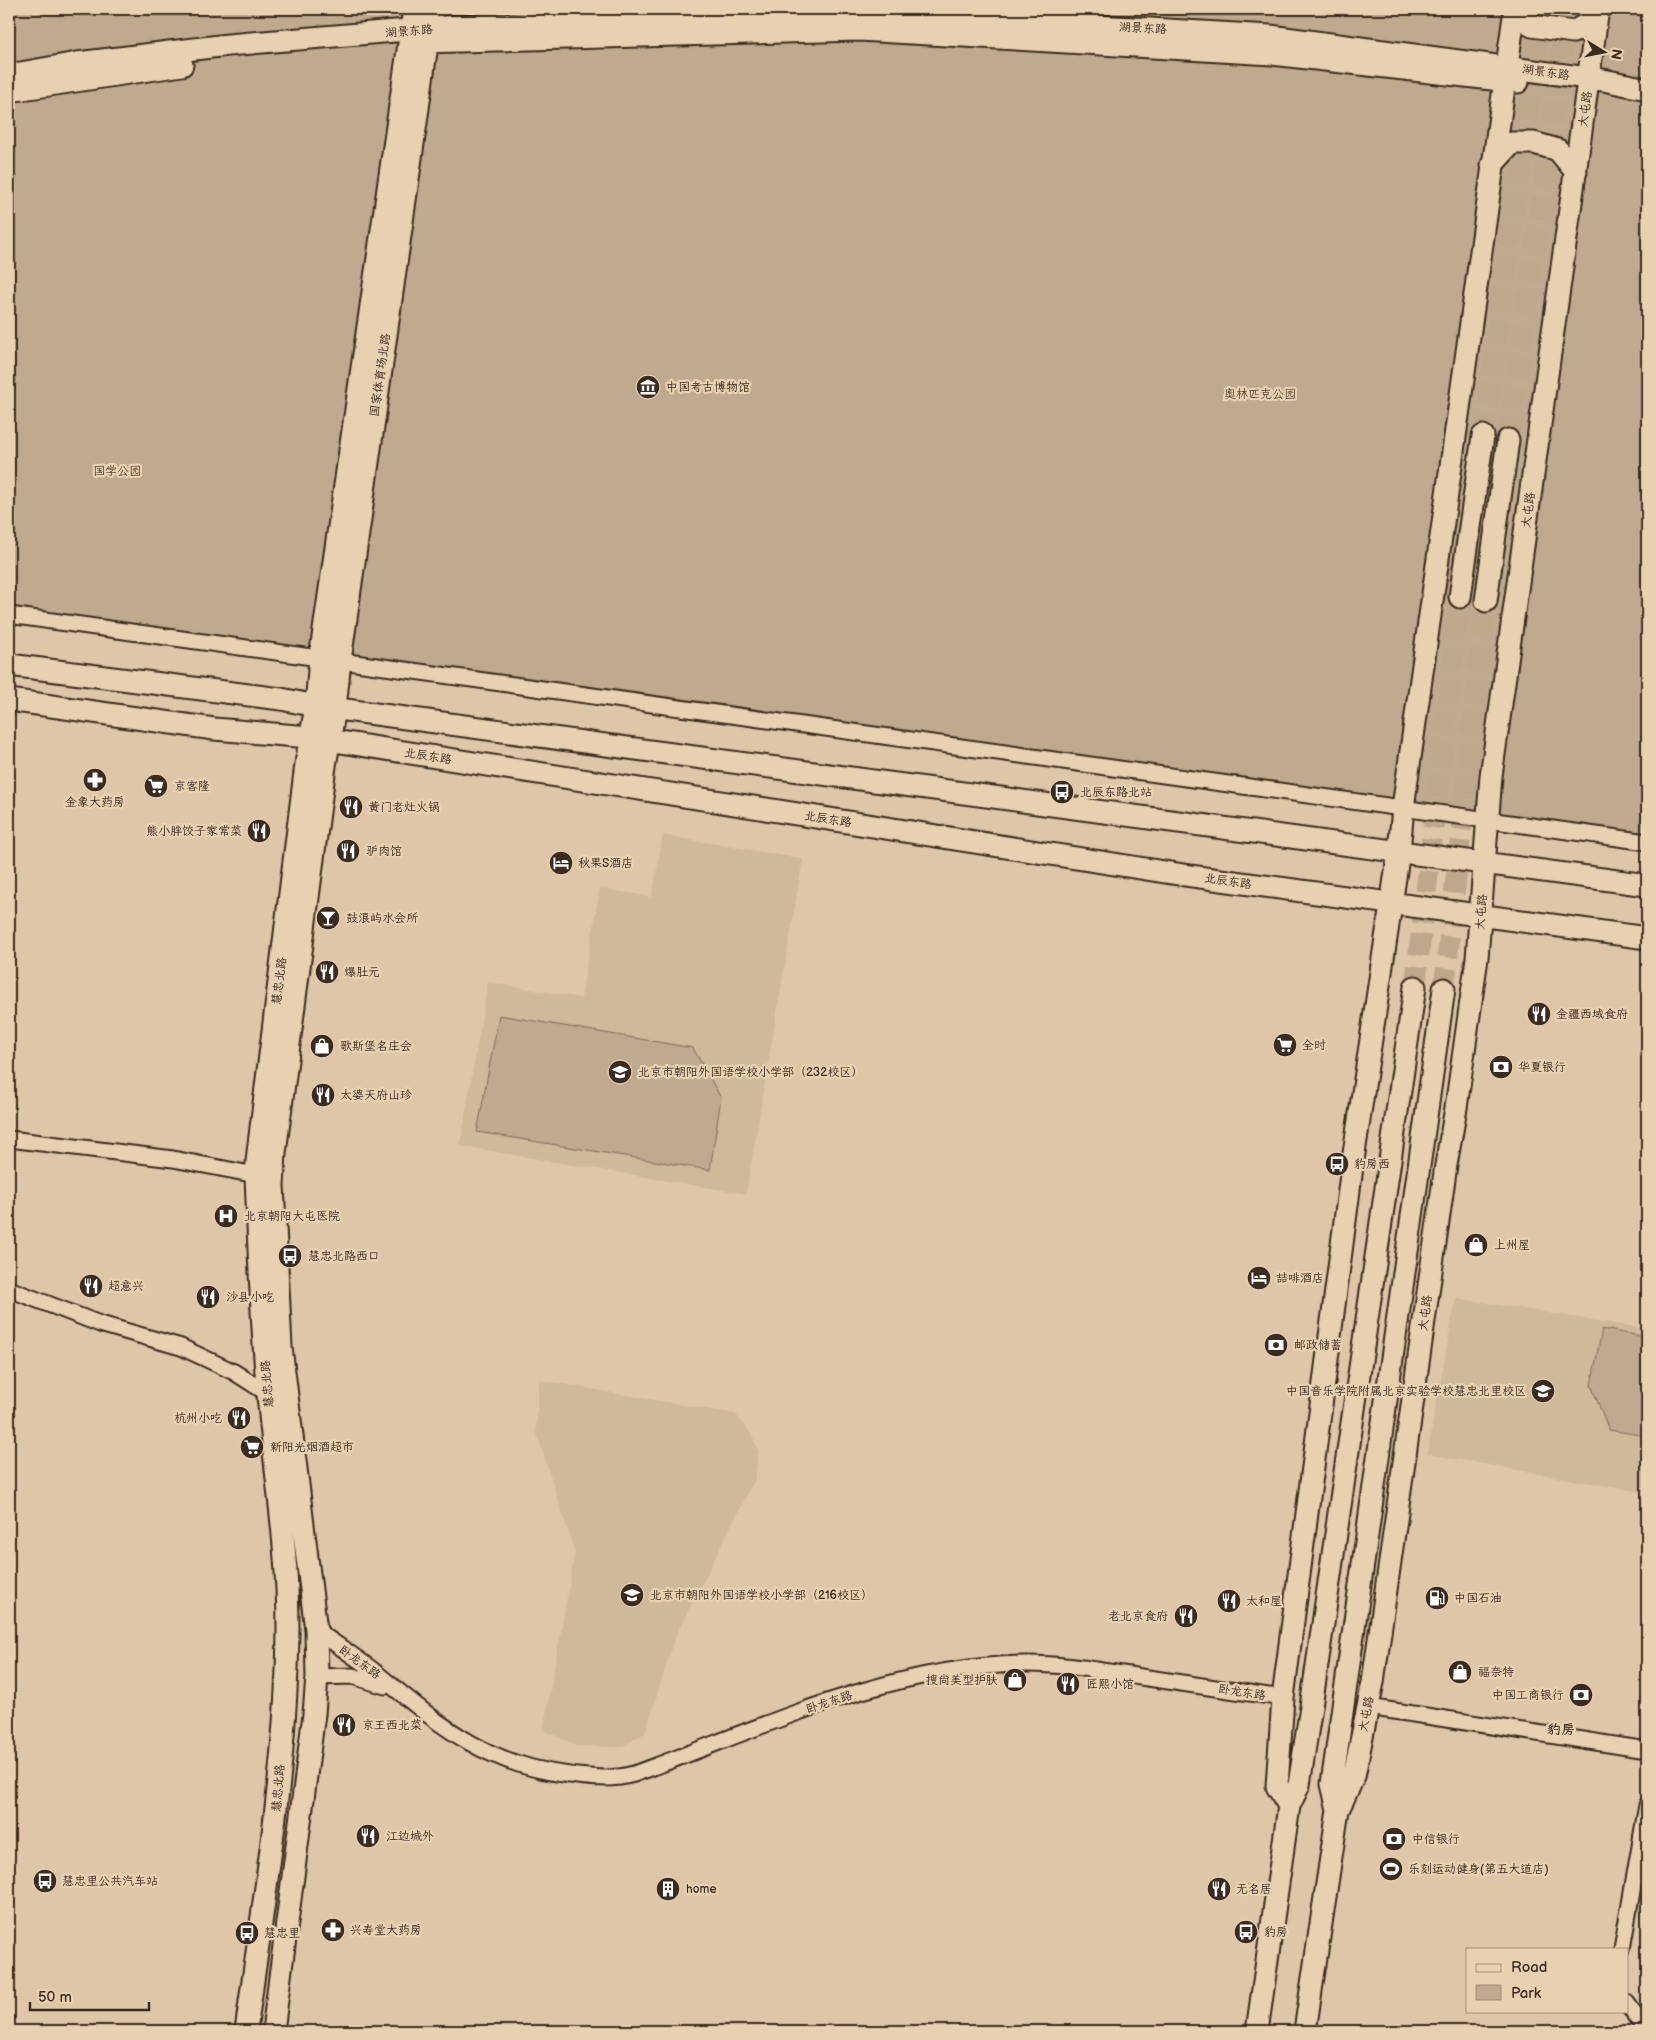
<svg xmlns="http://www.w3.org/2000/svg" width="1656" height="2040" font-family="'Balsamiq Sans','LXGW WenKai TC',sans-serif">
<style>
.built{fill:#ceb99b}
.green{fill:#bfaa8f;stroke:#7d6a56}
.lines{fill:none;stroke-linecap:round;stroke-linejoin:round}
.secondary-tunnel{stroke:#bda88c;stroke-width:21;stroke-dasharray:21 11;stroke-linecap:butt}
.street-casing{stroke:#3b2a1e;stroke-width:19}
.secondary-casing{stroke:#3b2a1e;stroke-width:25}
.street{stroke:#e8d1b1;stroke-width:15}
.secondary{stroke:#e8d1b1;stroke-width:21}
.labels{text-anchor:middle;stroke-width:4.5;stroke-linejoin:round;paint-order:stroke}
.street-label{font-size:12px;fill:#3b2a1e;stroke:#e8d1b1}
.poi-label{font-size:12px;fill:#3b2a1e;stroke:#e8d1b1;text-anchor:start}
.park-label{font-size:12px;fill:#4f3d2f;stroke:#e8d1b1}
.neighbourhood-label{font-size:14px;font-weight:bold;fill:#3b2a1e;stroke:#e8d1b1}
</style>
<rect width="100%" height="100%" fill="#dec7a8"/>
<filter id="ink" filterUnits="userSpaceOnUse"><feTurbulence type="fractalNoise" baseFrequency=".02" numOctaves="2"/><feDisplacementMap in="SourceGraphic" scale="10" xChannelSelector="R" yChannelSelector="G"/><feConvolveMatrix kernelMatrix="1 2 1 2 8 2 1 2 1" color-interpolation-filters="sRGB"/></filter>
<g filter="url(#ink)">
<!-- built -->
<path class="built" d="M 663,835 L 803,859 L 746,1194 L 460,1146 L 488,982 L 581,998 L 600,888 L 652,897 Z
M 1456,1298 L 1647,1329 L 1647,1493 L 1427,1454 Z
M 539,1380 L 735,1414 L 752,1435 L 758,1450 L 755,1479 L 675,1637 L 645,1733 L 621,1747 L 577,1746 L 543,1730 L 575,1553 L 536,1431 Z"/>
<!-- green -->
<path class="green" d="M 9,9 L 1647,9 L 1647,836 L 9,610 Z
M 499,1015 L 693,1048 L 721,1098 L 710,1170 L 477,1132 Z
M 1602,1329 L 1647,1337 L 1647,1436 L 1609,1430 L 1591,1385 Z"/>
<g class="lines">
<!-- secondary-tunnel -->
<path class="secondary-tunnel" d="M 1483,436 L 1542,9
M 1508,440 L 1568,9
M 1415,987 L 1460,597
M 1444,989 L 1486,601"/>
<!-- street casing -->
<g class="street-casing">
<path id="street" d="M 9,615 L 1647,842
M 9,1139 L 173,1159 L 256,1175
M 9,1289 L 100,1324 L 181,1347 L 234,1372 L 267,1393
M 316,1630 C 335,1644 356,1657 375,1672 C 440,1725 484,1765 570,1775 C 592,1778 613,1780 634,1774 C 760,1729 885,1667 1021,1664 C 1062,1663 1101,1671 1141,1677 C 1188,1684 1236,1691 1283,1698
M 317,1677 L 352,1676 L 385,1686
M 1368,1707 L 1647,1750
M 1622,1949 L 1647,1805
M 1627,2003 L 1647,2031"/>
</g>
<!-- secondary casing -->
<g class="secondary-casing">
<path id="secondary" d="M 1522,9 L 1532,26 L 1573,32 L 1596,19
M 421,42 L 859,30 L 1272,54 L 1518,82
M 9,75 L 77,63 L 228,45 L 455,26 L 857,12 L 1270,36 L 1603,80 L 1647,89
M 9,91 L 182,65
M 1492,165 L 1512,143 L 1534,143 L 1558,150 L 1576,172
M 1460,597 L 1483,436
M 1486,601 L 1508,440
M 9,665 L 281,699 L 316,706 L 1647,885
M 9,700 L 214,729 L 309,737 L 1184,875 L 1647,938
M 1289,1806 L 1277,1786 L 1283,1698 L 1352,1167 L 1399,851 L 1403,808 L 1515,9
M 1338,1810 L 1332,1784 L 1444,989
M 246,2031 C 264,1898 287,1763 288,1628 C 288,1550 275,1472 268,1395 C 261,1322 259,1249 256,1175 L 258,1152 L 306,764 L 316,706 L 320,658 L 414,9
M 273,2031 L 314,1714 L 317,1677 L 316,1630 L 281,1347 L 273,1185 L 275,1153 L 325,766 L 335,708 L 340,661 L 432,9
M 1257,2031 L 1289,1806 L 1299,1785 L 1312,1700 L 1415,987
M 1305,2031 L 1338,1810 L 1354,1776 L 1373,1682 L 1446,1165 L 1456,1108 L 1477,958 L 1491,776 L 1598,9"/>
</g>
<!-- street -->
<use href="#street" class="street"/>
<!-- secondary -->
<use href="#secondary" class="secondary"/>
</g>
</g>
<!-- icons -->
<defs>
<g id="museum-disc" transform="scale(1.25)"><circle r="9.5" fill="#3b2a1e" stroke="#e8d1b1"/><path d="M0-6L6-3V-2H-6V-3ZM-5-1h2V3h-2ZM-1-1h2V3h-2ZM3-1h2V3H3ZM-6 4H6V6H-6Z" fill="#fff"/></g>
<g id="pharmacy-disc" transform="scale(1.25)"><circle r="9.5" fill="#3b2a1e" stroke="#e8d1b1"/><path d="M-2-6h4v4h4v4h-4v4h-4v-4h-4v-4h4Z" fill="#fff"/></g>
<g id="supermarket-disc" transform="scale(1.25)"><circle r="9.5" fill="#3b2a1e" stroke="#e8d1b1"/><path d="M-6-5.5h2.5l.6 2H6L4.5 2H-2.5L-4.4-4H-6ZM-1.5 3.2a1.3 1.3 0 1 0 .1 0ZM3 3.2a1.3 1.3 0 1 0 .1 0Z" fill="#fff"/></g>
<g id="bus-disc" transform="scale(1.25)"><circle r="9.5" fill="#3b2a1e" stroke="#e8d1b1"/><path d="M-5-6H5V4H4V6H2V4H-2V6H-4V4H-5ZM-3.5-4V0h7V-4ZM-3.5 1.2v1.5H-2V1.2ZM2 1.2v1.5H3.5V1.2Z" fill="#fff"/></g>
<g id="restaurant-disc" transform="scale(1.25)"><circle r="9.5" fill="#3b2a1e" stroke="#e8d1b1"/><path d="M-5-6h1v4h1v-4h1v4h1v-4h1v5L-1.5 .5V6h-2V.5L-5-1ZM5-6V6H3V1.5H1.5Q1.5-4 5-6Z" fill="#fff"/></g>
<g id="hotel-disc" transform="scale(1.25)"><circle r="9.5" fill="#3b2a1e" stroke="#e8d1b1"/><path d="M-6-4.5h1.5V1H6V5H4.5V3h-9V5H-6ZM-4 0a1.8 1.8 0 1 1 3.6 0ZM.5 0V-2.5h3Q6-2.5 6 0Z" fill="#fff"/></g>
<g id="bar-disc" transform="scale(1.25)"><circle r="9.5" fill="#3b2a1e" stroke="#e8d1b1"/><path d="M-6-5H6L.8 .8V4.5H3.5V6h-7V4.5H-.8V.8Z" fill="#fff"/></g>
<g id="shop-disc" transform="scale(1.25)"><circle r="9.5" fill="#3b2a1e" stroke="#e8d1b1"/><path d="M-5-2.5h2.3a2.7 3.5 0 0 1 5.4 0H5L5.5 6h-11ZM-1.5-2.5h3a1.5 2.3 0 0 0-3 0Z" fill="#fff"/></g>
<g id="bank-disc" transform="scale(1.25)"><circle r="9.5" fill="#3b2a1e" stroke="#e8d1b1"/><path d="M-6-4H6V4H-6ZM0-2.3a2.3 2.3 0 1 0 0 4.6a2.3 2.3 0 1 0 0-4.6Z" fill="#fff"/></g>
<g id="school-disc" transform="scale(1.25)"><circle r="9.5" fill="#3b2a1e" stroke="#e8d1b1"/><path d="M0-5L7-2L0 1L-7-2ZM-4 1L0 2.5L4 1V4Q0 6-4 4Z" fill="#fff"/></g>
<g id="hospital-disc" transform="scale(1.25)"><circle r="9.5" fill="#3b2a1e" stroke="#e8d1b1"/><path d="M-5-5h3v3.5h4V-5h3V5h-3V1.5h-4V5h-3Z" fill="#fff"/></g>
<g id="fuel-disc" transform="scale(1.25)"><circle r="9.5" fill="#3b2a1e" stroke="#e8d1b1"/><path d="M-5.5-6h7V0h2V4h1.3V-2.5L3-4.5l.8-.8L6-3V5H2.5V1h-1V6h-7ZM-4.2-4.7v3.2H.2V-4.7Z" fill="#fff"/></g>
<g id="stadium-disc" transform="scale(1.25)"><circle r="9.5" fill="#3b2a1e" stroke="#e8d1b1"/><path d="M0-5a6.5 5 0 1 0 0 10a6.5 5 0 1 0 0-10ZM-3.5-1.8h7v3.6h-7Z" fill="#fff"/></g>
<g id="building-disc" transform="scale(1.25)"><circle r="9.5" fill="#3b2a1e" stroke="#e8d1b1"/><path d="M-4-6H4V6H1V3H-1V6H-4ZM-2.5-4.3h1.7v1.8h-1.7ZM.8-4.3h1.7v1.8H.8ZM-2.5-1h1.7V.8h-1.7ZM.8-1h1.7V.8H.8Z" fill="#fff"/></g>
</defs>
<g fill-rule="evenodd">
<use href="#museum-disc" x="648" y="387"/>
<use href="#pharmacy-disc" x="95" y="780"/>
<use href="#supermarket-disc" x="156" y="786"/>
<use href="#bus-disc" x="1062" y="792"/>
<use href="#restaurant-disc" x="351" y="807"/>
<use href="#restaurant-disc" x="259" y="831"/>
<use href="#restaurant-disc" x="348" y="851"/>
<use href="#hotel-disc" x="561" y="863"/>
<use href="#bar-disc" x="328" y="918"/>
<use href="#restaurant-disc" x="327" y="972"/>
<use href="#restaurant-disc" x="1539" y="1014"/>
<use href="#supermarket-disc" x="1285" y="1045"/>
<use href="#shop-disc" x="322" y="1046"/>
<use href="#bank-disc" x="1501" y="1067"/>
<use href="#school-disc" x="620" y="1072"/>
<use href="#restaurant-disc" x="323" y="1095"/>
<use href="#bus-disc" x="1337" y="1164"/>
<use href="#hospital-disc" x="226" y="1216"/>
<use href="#shop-disc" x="1476" y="1245"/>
<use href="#bus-disc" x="290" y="1256"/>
<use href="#hotel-disc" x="1259" y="1278"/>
<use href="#restaurant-disc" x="91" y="1286"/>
<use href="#restaurant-disc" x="208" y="1297"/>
<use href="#bank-disc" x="1276" y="1345"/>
<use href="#school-disc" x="1543" y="1391"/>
<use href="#restaurant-disc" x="239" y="1418"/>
<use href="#supermarket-disc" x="252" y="1447"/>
<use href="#school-disc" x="632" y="1595"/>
<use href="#fuel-disc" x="1437" y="1598"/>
<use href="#restaurant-disc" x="1229" y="1601"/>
<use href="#restaurant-disc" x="1186" y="1616"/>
<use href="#shop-disc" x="1460" y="1672"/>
<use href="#shop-disc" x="1015" y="1680"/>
<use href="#restaurant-disc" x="1068" y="1684"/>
<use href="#bank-disc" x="1581" y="1695"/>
<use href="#restaurant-disc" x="344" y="1725"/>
<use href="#restaurant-disc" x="368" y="1836"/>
<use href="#bank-disc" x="1394" y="1839"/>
<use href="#stadium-disc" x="1391" y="1869"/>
<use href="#bus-disc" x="45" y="1881"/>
<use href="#building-disc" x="668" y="1889"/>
<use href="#restaurant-disc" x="1219" y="1889"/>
<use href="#pharmacy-disc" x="333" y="1930"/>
<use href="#bus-disc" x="1246" y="1932"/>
<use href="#bus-disc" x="247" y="1933"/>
</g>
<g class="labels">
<!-- street labels -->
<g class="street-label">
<text transform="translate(1143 28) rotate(3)" y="4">湖景东路</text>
<text transform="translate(409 31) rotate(-5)" y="4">湖景东路</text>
<text transform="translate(1546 72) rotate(8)" y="4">湖景东路</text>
<text transform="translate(1585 109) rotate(-82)" y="4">大屯路</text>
<text transform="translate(380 375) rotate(-82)" y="4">国家体育场北路</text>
<text transform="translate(1528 510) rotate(-82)" y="4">大屯路</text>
<text transform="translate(428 756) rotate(9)" y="4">北辰东路</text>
<text transform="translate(828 819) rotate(9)" y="4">北辰东路</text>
<text transform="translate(1228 881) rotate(8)" y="4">北辰东路</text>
<text transform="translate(1481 912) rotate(-86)" y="4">大屯路</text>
<text transform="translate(279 981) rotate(-83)" y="4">慧忠北路</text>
<text transform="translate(1425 1313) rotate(-82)" y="4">大屯路</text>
<text transform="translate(267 1384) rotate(-95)" y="4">慧忠北路</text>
<text transform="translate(360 1662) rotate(36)" y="4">卧龙东路</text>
<text transform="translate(1242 1692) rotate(9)" y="4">卧龙东路</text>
<text transform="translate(829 1702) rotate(-18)" y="4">卧龙东路</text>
<text transform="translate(1366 1714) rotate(-79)" y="4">大屯路</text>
<text transform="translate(278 1788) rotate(-85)" y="4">慧忠北路</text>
</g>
<!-- poi labels -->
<g class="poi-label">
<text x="666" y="391">中国考古博物馆</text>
<text x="174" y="790">京客隆</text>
<text x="1080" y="796">北辰东路北站</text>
<text x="95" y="806" text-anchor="middle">金象大药房</text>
<text x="368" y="811">黄门老灶火锅</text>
<text x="242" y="835" text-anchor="end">熊小胖饺子家常菜</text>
<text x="366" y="855">驴肉馆</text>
<text x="578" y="867">秋果S酒店</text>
<text x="346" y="922">鼓浪屿水会所</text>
<text x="344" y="976">爆肚元</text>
<text x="1556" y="1018">金疆西域食府</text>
<text x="1302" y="1049">全时</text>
<text x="340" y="1050">歌斯堡名庄会</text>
<text x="1518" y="1071">华夏银行</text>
<text x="638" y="1076">北京市朝阳外国语学校小学部（232校区）</text>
<text x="340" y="1099">太婆天府山珍</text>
<text x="1354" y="1168">豹房西</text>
<text x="244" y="1220">北京朝阳大屯医院</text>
<text x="1494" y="1249">上州屋</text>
<text x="308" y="1260">慧忠北路西口</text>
<text x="1276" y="1282">喆啡酒店</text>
<text x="108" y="1290">超意兴</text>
<text x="226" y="1301">沙县小吃</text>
<text x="1294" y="1349">邮政储蓄</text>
<text x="1526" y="1395" text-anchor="end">中国音乐学院附属北京实验学校慧忠北里校区</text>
<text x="222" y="1422" text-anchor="end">杭州小吃</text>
<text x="270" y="1451">新阳光烟酒超市</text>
<text x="650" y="1599">北京市朝阳外国语学校小学部（216校区）</text>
<text x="1454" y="1602">中国石油</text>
<text x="1246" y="1605">太和屋</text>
<text x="1168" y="1620" text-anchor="end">老北京食府</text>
<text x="1478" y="1676">福奈特</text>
<text x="998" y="1684" text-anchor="end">搜尚美型护肤</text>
<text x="1086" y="1688">匠熙小馆</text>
<text x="1564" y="1699" text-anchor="end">中国工商银行</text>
<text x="362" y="1729">京王西北菜</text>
<text x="386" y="1840">江边城外</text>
<text x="1412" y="1843">中信银行</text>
<text x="1408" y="1873">乐刻运动健身(第五大道店)</text>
<text x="62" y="1885">慧忠里公共汽车站</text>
<text x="686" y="1893">home</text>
<text x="1236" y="1893">无名居</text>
<text x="350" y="1934">兴寿堂大药房</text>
<text x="1264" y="1936">豹房</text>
<text x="264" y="1937">慧忠里</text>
</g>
<!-- park labels -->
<g class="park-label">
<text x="1260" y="398">奥林匹克公园</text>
<text x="117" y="475">国学公园</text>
</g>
<!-- neighbourhood labels -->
<g class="neighbourhood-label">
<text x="1561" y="1734">豹房</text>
</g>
</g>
<!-- margin -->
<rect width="1656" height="2040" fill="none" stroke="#e8d1b1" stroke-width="30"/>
<rect x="15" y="15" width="1626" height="2010" fill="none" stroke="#3b2a1e" stroke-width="2" filter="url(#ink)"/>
<!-- legend -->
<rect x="1466" y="1948" width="162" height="65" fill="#e8d1b1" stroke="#a38e76"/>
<rect x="1476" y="1964" width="25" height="8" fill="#e8d1b1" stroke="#a38e76"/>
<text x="1511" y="1972" font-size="15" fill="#3b2a1e">Road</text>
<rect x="1476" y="1985" width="25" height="15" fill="#bfaa8f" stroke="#a38e76"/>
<text x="1511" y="1998" font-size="15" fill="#3b2a1e">Park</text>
<!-- north arrow -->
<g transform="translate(1604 52) rotate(100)" stroke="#e8d1b1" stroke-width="4" paint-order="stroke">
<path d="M0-4L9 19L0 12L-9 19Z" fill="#3b2a1e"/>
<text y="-8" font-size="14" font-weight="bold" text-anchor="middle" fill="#3b2a1e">N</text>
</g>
<!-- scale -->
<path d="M30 2002v8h119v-8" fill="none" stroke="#3b2a1e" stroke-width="2.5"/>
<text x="38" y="2002" font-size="15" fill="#3b2a1e" stroke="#e8d1b1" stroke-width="4" paint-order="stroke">50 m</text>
</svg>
